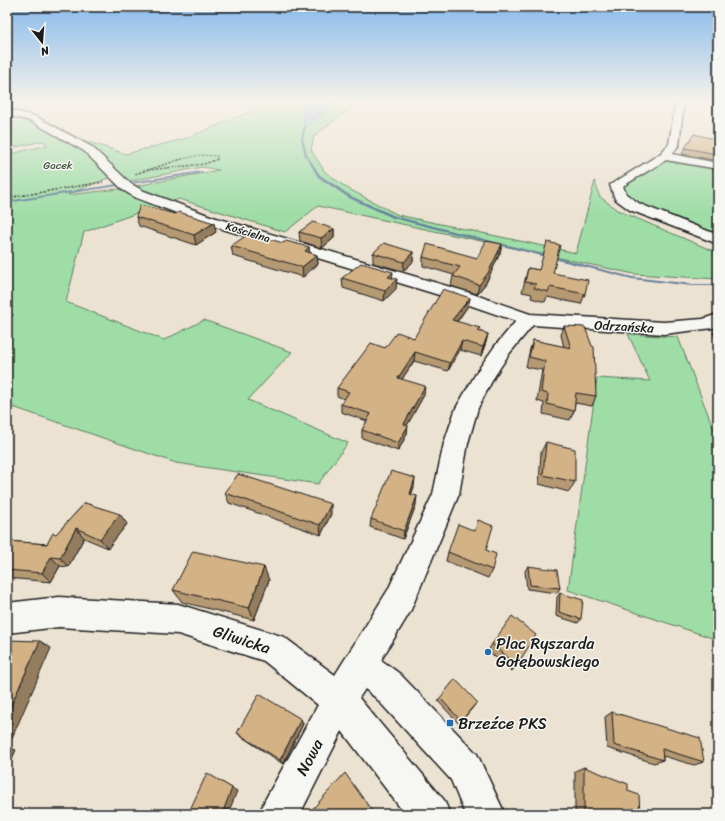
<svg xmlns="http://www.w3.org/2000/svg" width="725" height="821" font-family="Sriracha,sans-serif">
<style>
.green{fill:#9edda6;stroke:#5d7c61}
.water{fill:#95c2ef;stroke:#65809b}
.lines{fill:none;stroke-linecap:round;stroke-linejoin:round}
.shore{stroke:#4c5e70;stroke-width:1}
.stream{fill:#65809b;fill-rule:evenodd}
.minor-casing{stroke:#1c1c1c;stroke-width:3}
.path-far1{stroke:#1c1c1c;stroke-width:1;stroke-dasharray:2 1.5;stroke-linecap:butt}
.path{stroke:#1c1c1c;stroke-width:1.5;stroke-dasharray:2.5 1.5;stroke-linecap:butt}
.minor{fill:#f6f6f2;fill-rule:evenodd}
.wall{fill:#b59973;stroke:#1c1c1c}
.shaded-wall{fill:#947d5e;stroke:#1c1c1c}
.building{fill:#d3b286;stroke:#1c1c1c}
.poi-dot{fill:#1f6fb2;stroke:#f6f6f2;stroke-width:1.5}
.labels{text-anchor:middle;stroke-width:3;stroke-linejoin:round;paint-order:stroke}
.far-park-label{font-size:11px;fill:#435645;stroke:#f6f6f2}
.far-street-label{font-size:11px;fill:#1c1c1c;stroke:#f6f6f2}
.street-label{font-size:13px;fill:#1c1c1c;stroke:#f6f6f2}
.near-street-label{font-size:16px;fill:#1c1c1c;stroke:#f6f6f2}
.near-poi-label{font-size:16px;fill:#1c1c1c;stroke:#f6f6f2;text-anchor:start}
</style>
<rect width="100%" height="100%" fill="#ece2d2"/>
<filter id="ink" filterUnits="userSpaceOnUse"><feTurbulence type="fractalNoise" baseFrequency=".025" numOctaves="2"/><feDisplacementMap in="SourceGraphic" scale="8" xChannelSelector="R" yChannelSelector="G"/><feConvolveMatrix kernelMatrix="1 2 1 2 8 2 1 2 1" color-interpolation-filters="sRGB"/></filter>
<g filter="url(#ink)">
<!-- green -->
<path class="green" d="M 271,100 L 362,100 L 314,136 L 311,150 L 325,172 L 347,188 L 398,215 L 576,253 L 595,181 L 599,196 L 617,210 L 718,253 L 718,279 L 634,274 L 318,206 L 285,232 L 179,199 L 170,202 L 138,189 L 136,186 L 219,170 L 202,167 L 130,181 L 118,172 C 105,182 83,186 68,195 L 119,189 L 157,206 L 84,232 L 66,302 L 164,340 L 204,320 L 292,352 L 248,400 L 348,443 L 318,484 L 176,463 L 7,405 L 7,312 L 14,316 L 7,308 L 7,155 L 47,145 L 43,141 L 7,149 L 7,115 L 126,154 L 187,138 L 254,110 Z
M 667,158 L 718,168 L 718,237 L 667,217 L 625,197 L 621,186 Z
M 628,334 L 678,337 L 718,440 L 718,640 L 568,590 L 597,378 L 650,381 Z"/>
<!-- water -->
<path class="water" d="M 301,100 L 340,100 L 340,102 L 305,127 Z"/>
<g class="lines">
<!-- shore -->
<path class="shore" d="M 305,100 L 308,117 L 310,119 L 336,100"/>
<!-- stream -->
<path class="stream" d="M 304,126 L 306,127 L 303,139 L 307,155 L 320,175 L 351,196 L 395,216 L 632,277 L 692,284 L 718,284 L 718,286 L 692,286 L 632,279 L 393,218 L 349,198 L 318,177 L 305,155 L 301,139 Z
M 202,171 L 203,172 L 203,173 L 7,203 L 7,201 Z"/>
<!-- minor casing -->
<g class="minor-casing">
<path id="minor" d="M 676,100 L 684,100 L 679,145 L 672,154 L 718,163 L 718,169 L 666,160 L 623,186 L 626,194 L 640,204 L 718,235 L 718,244 L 630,210 L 615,199 L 610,185 L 660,154 L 669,144 Z
M 7,109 L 37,117 L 92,147 L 131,184 L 144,191 L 213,217 L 464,291 L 530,314 L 664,322 L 703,319 L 718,314 L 718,326 L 713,328 L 664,334 L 533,325 L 509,354 L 494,377 L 478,408 L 468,443 L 459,494 L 410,612 L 381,660 L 400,674 L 477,754 L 505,814 L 465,814 L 451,780 L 376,698 L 365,689 L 359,698 L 444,800 L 450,814 L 405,814 L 342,731 L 300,814 L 259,814 L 265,800 L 318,705 L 264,661 L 178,634 L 59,627 L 7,633 L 7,603 L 59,597 L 178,604 L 284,637 L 335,675 L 388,590 L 433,494 L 444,443 L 456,408 L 478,370 L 495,346 L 516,321 L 452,299 L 203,223 L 134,197 L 123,190 L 84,151 L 31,121 L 7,115 Z"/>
</g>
<!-- path-far1 -->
<path class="path-far1" d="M 712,100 L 718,101
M 178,160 L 200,155 L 218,156 L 216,160"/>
<!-- path -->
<path class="path" d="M 148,170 L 204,164 L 218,159
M 135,174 L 182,159
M 7,198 L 103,182"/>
<!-- minor -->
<use href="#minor" class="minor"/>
</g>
<!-- wall -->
<path class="wall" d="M 685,148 L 718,149 L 713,160 L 682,154 Z
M 136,217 L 216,232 L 196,245 L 139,226 Z
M 334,229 L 334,238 L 322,248 L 300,241 L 299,232 Z
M 283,243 L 309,247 L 309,252 L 317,255 L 318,264 L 303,277 L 233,256 L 231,246 Z
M 502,244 L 500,253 L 486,283 L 477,294 L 451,286 L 453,276 L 454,275 L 423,266 L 423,257 L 477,258 Z
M 413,252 L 413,262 L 403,271 L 373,263 L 373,253 Z
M 528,268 L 553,273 L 585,294 L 581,304 L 547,297 L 545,302 L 531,298 L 532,294 L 522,292 Z
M 342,278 L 392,278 L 396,289 L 384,301 L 343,288 Z
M 470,298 L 468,306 L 457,322 L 479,331 L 488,334 L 486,342 L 481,356 L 460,350 L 448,371 L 414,361 L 402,379 L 424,395 L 407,425 L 407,434 L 398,451 L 362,438 L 362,430 L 367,421 L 341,412 L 341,404 L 344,399 L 337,396 L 337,388 L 385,348 L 414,338 Z
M 564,326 L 596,396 L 592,406 L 575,403 L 574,411 L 570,420 L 543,414 L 544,403 L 537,401 L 542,370 L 526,367 L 530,349 L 533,340 L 564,347 L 561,335 Z
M 718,326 L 718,344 L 713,333 Z
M 546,442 L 575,482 L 569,492 L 539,484 L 541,452 Z
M 414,487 L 411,494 L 416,505 L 403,539 L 370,527 L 371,519 Z
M 225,493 L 331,514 L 321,535 L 229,503 Z
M 85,503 L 127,524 L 108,548 L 84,538 L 68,567 L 60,566 L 51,582 L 7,578 L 7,541 L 47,544 Z
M 486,550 L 492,570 L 488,578 L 446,561 L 448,552 Z
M 528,566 L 560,588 L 557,593 L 527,589 L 525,571 Z
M 269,580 L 254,620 L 182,602 L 173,590 Z
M 560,593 L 581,619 L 578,623 L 556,616 L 557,597 Z
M 492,644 L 517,665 L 512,671 L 488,651 Z
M 440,698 L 475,705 L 459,724 L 438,701 Z
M 612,712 L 704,762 L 694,765 L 663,756 L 663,760 L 654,763 L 607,748 L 605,717 Z
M 301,719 L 303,724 L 283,764 L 242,737 L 237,733 Z
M 584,767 L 628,791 L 640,814 L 575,814 L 575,771 Z"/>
<!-- shaded-wall -->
<path class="shaded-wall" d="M 214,223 L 216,232 L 196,245 L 194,235 Z
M 334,229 L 334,238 L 322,248 L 321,238 Z
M 502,244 L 500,253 L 486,283 L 477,294 L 479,285 Z
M 309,247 L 310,257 L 305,251 Z
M 413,252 L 413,262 L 403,271 L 404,262 Z
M 317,255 L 318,264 L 303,277 L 302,267 Z
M 393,272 L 392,282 L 388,277 Z
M 397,279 L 396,289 L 384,301 L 385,291 Z
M 470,298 L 468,306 L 451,329 L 452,320 Z
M 488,334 L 486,342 L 481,356 L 483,347 Z
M 462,341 L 460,350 L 448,371 L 450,363 Z
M 415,352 L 414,361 L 397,387 L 398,378 Z
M 425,386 L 424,395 L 403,433 L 404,424 Z
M 408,426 L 407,434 L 398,451 L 398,443 Z
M 415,478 L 414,487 L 409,502 L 410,494 Z
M 417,496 L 416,505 L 403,539 L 404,531 Z
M 331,504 L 331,514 L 321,535 L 320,525 Z
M 120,514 L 127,524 L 108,548 L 100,539 Z
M 76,528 L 84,538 L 68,567 L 60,558 Z
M 51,557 L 60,566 L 51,582 L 42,573 Z
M 264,567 L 269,580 L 254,620 L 249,608 Z
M 40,641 L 51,648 L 8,747 L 16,750 L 7,770 L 7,714 Z
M 301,719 L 303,724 L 283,764 L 280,760 Z
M 213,777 L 237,791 L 228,814 L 222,814 Z"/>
<!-- building -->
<path class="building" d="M 694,134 L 718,140 L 718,149 L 716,154 L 685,148 Z
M 140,205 L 175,214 L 179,212 L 214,223 L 194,235 L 136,217 Z
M 313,222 L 334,229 L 321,238 L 299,232 Z
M 250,233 L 283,243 L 286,241 L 309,247 L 305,251 L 317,255 L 302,267 L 231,246 Z
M 486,241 L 502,244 L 488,273 L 479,285 L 453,276 L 460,267 L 423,257 L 427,244 L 477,258 Z
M 547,242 L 560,245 L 553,273 L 588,280 L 585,294 L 550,287 L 548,292 L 534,288 L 536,284 L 525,282 L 528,268 L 539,270 Z
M 384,243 L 413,252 L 404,262 L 373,253 Z
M 361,263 L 393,272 L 388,277 L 397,279 L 385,291 L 342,278 Z
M 443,289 L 470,298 L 452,320 L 480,328 L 478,331 L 488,334 L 483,347 L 462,341 L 450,363 L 415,352 L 398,378 L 425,386 L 404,424 L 408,426 L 398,443 L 362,430 L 371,414 L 341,404 L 349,392 L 337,388 L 371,343 L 385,348 L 397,332 L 414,338 Z
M 564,326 L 585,327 L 592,346 L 594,347 L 596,396 L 576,393 L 574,411 L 547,404 L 548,394 L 541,392 L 545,361 L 529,357 L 533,340 L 571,348 Z
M 546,442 L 575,449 L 575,482 L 543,475 Z
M 391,471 L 415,478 L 410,494 L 417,496 L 404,531 L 371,519 Z
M 238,474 L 331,504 L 320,525 L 225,493 Z
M 85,503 L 120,514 L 100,539 L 76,528 L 60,558 L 51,557 L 42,573 L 7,570 L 7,541 L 47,544 L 53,533 L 56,534 Z
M 478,520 L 493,526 L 486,550 L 496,554 L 492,570 L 448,552 L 458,524 L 475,531 Z
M 193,551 L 264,567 L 249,608 L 173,590 Z
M 528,566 L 557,570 L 560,588 L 530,585 Z
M 560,593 L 583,600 L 581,619 L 559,612 Z
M 512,616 L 536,635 L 517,665 L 492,644 Z
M 7,640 L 40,641 L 7,714 Z
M 455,679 L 477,702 L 461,721 L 440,698 Z
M 259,694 L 301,719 L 280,760 L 237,733 Z
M 612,712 L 700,738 L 704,762 L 662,749 L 663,760 L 614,745 Z
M 584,767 L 628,784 L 628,791 L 639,795 L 640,814 L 584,814 Z
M 207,773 L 232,788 L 222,814 L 188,814 Z
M 345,773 L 374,814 L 308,814 Z"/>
</g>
<!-- sky -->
<linearGradient id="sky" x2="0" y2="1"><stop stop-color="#87baeb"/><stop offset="0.47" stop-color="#f6f2eb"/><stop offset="1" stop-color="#f6f2eb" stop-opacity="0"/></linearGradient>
<rect width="725" height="215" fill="url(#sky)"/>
<!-- markers -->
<g class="poi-dot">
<circle cx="488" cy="652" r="4"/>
<rect x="446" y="719" width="8" height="8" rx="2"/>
</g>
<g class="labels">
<!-- far-park labels -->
<g class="far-park-label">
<text x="58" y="169">Gacek</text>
</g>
<!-- far-street labels -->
<g class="far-street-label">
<text transform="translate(248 232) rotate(17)" y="4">Kościelna</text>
</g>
<!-- street labels -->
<g class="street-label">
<text transform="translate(624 326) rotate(3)" y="5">Odrzańska</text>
</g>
<!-- near-street labels -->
<g class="near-street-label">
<text transform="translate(242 639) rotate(18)" y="6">Gliwicka</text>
<text transform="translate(309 757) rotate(-62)" y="6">Nowa</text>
</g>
<!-- near-poi labels -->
<g class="near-poi-label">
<text x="496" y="649">Plac Ryszarda<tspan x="496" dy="18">Gołębowskiego</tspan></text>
<text x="458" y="729">Brzeźce PKS</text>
</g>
</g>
<!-- margin -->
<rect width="725" height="821" fill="none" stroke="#f6f6f2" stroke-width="24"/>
<rect x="12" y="12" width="701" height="797" fill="none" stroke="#1c1c1c" stroke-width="1.5" filter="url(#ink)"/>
<!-- north arrow -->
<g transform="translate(42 42) rotate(163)" stroke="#f6f6f2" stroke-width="3" paint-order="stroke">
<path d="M0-3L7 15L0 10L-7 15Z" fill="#1c1c1c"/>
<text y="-6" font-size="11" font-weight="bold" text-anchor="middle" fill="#1c1c1c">N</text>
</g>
</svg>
